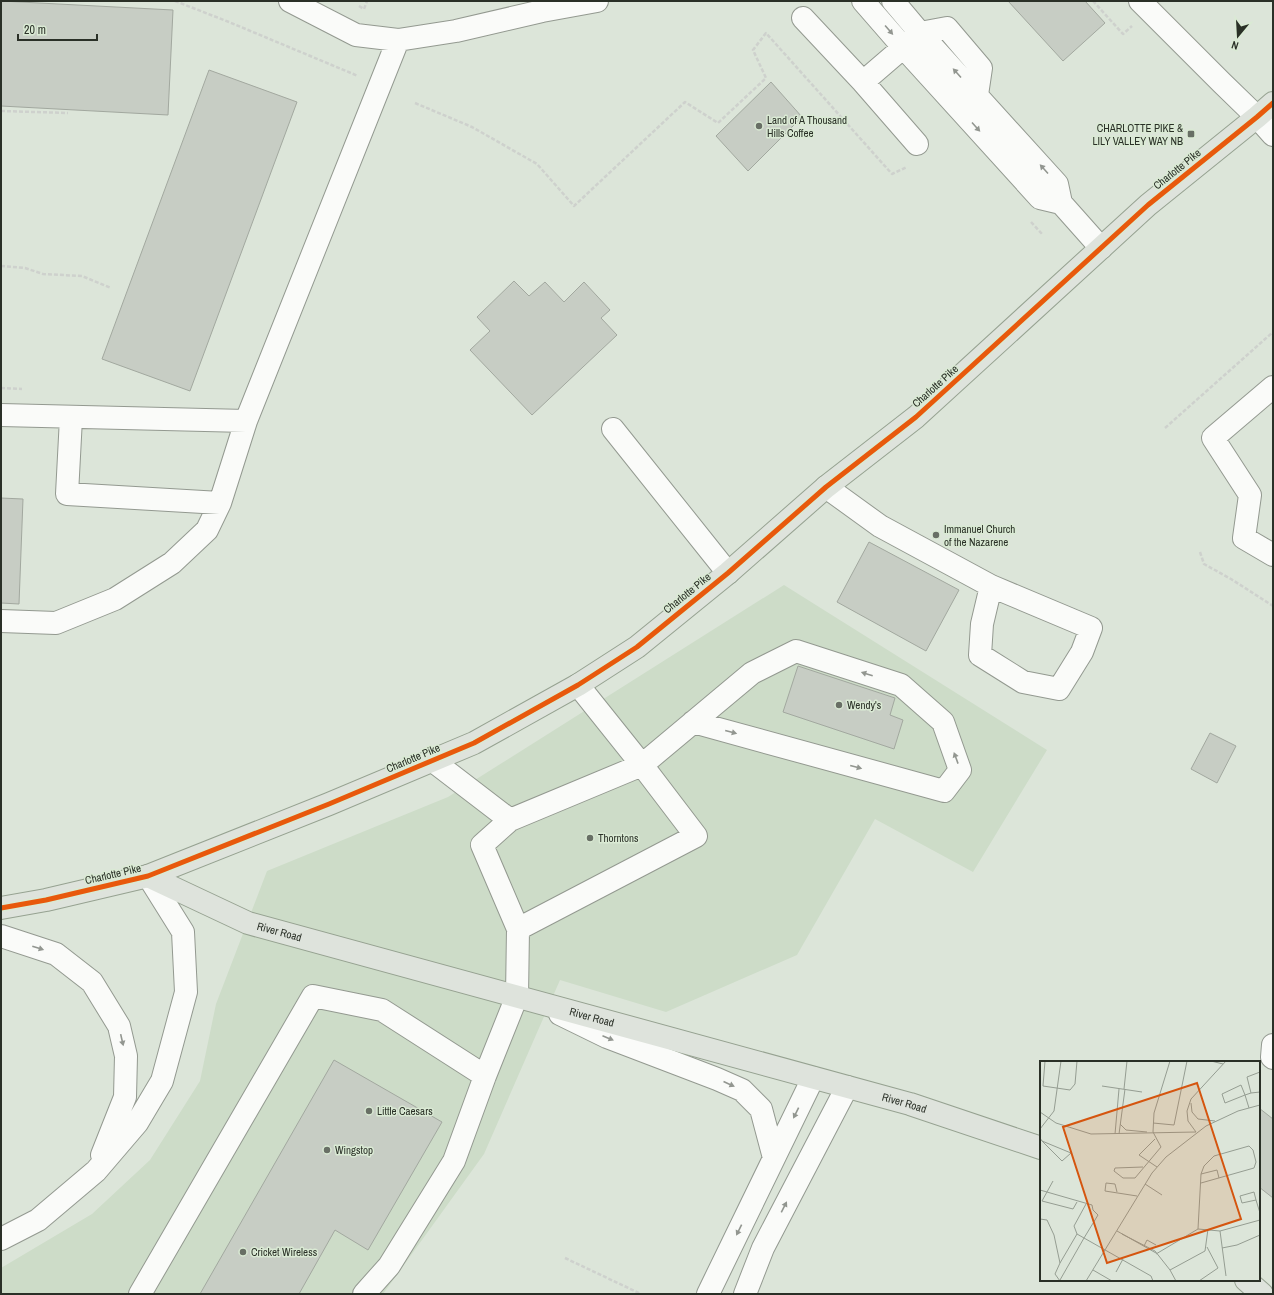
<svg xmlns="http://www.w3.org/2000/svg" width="1274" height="1295" font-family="'Archivo Narrow',sans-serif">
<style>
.built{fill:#cddcc8}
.building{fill:#c7cdc4;stroke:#a2a89f}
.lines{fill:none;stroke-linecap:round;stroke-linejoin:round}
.minor-casing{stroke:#939990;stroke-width:24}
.major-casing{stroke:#96a291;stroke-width:24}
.path{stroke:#ced1cd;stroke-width:2.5;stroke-dasharray:4 2;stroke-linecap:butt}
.minor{stroke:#fafbf9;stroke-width:22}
.major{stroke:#dee3dc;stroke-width:22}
.cycleway-casing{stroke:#daead4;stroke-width:8}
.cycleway{stroke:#e8590c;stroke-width:5}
.oneway{fill:#929690}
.poi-dot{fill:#686f65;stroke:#daead4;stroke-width:1.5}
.labels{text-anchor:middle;stroke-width:3;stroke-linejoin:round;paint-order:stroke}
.poi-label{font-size:11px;fill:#2a3027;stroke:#daead4;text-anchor:start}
.street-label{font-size:11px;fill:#2a3027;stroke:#daead4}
.inset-road{fill:none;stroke:#959d92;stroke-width:1}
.view{fill:#d5550f;fill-opacity:0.15;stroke:#d5550f;stroke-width:2}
.inset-edge{fill:none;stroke:#2a3027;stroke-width:2}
</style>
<rect width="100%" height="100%" fill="#dce5d9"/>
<!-- built -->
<path class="built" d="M 784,585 L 1047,750 L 973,872 L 875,819 L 797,955 L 666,1012 L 560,980 L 484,1154 L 383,1294 L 1,1294 L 1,1268 L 92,1214 L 150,1160 L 200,1081 L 216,1004 L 267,871 L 448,797 Z"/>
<!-- building -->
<path class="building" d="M 1,1 L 173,10 L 168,115 L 1,106 Z
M 1008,1 L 1085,1 L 1105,23 L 1063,61 Z
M 209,70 L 297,102 L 190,391 L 102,359 Z
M 771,82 L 802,117 L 748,171 L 716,136 Z
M 514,281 L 529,296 L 545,282 L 564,302 L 584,282 L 610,310 L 601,318 L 617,335 L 532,415 L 470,350 L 490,331 L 477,317 Z
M 1,498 L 23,499 L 19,604 L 1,603 Z
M 869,542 L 959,590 L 926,651 L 837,602 Z
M 798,666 L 895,698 L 890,715 L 903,720 L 894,749 L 783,712 Z
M 1210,733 L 1236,746 L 1217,783 L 1191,769 Z
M 334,1060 L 442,1122 L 368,1250 L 335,1230 L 299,1294 L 200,1294 Z
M 1259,1108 L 1273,1119 L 1273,1198 L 1259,1187 Z"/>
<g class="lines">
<!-- minor casing -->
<g class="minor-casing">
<path id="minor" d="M 290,1 L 356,35 L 398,40 L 456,31 L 542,11 L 597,1
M 863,1 L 903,47 L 1040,198 L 1061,203
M 893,1 L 920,33 L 1057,184 L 1061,203 L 1101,248
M 1140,1 L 1222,83 L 1257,117 L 1273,135
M 803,18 L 863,82 L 920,33 L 947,28 L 981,68 L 977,95
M 863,82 L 917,144
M 1273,387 L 1213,438 L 1250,495 L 1244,538 L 1273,555
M 1,415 L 246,421
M 71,418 L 67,494 L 220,503
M 613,429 L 728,573
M 826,487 L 880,526 L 991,586 L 1091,628 L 1082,652 L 1059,689 L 1023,682 L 980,655 L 982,624 L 991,586
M 1,621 L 56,623 L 115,599 L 172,563 L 207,530 L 220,503 L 246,421 L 398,40
M 433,761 L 510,820
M 518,929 L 696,836 L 642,765 L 578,685
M 1,936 L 56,954 L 92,982 L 119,1026 L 126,1056 L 125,1097 L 102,1155
M 560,1014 L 607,1037 L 717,1079 L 742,1090 L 761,1109 L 774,1158
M 1273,1045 L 1272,1057 L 1273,1058
M 1,1239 L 38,1220 L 96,1171 L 137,1123 L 162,1081 L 186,992 L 183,932 L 148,876
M 140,1294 L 313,996 L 382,1010 L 485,1076
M 364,1294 L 389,1266 L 454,1161 L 485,1076 L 517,996 L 518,929 L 482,845 L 510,820 L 642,765 L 752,673 L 796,651 L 901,685 L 943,722 L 960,770 L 944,791 L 693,722
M 708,1294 L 813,1078
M 745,1294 L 763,1248 L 847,1087"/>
</g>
<!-- major casing -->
<g class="major-casing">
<g id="major">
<path id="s1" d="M 148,876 L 248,923 L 910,1104 L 1041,1148"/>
<path d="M 1,908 L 46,900 L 148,876 L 329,804 L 474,743 L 578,685 L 637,647 L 728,573 L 826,487 L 916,417 L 1148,205 L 1257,117 L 1273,103"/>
<path d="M 1246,1280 L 1262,1294"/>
</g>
</g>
<!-- path -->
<path class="path" d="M 175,1 L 229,22 L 358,76
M 1093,1 L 1123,34 L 1132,26
M 359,6 L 364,9 L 367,1
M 415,103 L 472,127 L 537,164 L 574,206 L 685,102 L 718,123 L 766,78 L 753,50 L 766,33 L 892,174 L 907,167
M 1,111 L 68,113
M 1031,222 L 1043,235
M 1,266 L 25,268 L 43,274 L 82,276 L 111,288
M 1,388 L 22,389
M 1165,428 L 1273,332
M 1200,552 L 1204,564 L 1231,579 L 1273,606
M 565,1258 L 641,1294"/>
<!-- minor -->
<use href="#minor" class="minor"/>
<!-- major -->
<use href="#major" class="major"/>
<!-- cycleway casing -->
<g class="cycleway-casing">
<path id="cycleway" d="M 1,908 L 46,900 L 148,876 L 329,804 L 474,743 L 578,685 L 637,647 L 728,573 L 826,487 L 916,417 L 1148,205 L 1257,117 L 1273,103"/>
</g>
<!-- cycleway -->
<use href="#cycleway" class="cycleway"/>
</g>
<!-- one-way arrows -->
<defs><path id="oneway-solid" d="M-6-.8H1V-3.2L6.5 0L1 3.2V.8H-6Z"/></defs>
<g class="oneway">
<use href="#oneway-solid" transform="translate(889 30) rotate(49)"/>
<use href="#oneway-solid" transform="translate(957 73) rotate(-132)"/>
<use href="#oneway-solid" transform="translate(976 127) rotate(48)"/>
<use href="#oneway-solid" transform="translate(1044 169) rotate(-132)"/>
<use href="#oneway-solid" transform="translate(867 674) rotate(-162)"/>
<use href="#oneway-solid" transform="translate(731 732) rotate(15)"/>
<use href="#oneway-solid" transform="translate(956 758) rotate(-110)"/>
<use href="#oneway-solid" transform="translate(856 767) rotate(15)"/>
<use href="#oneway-solid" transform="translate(38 948) rotate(18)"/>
<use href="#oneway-solid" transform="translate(608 1038) rotate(23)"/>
<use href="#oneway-solid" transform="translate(122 1040) rotate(77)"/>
<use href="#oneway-solid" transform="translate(729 1084) rotate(24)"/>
<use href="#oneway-solid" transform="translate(796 1113) rotate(116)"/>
<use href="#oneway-solid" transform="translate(784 1207) rotate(-63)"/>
<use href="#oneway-solid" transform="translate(739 1230) rotate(116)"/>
</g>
<!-- markers -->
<g class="poi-dot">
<circle cx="759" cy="126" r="4"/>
<rect x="1187" y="130" width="8" height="8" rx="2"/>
<circle cx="936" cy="535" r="4"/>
<circle cx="839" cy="705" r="4"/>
<circle cx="590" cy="838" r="4"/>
<circle cx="369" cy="1111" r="4"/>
<circle cx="327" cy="1150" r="4"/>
<circle cx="243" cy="1252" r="4"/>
</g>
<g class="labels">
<!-- poi labels -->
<g class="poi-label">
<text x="767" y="124">Land of A Thousand<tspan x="767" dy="13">Hills Coffee</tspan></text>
<text x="1183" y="132" text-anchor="end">CHARLOTTE PIKE &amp;<tspan x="1183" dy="13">LILY VALLEY WAY NB</tspan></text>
<text x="944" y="533">Immanuel Church<tspan x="944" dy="13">of the Nazarene</tspan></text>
<text x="847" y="709">Wendy's</text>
<text x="598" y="842">Thorntons</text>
<text x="377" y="1115">Little Caesars</text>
<text x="335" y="1154">Wingstop</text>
<text x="251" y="1256">Cricket Wireless</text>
</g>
<!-- street labels -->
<g class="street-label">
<text transform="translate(1177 169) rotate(-39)" y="4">Charlotte Pike</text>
<text transform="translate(935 386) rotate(-42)" y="4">Charlotte Pike</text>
<text transform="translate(687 593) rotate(-39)" y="4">Charlotte Pike</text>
<text transform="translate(413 758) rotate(-23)" y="4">Charlotte Pike</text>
<text transform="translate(113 874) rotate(-13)" y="4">Charlotte Pike</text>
<text dy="4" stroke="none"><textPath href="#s1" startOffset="143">River Road</textPath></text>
<text dy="4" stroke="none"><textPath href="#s1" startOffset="467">River Road</textPath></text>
<text dy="4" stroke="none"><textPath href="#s1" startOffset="791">River Road</textPath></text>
</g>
</g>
<!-- overview -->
<g transform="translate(1040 1061)">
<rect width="220" height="220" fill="#dce5d9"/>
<path class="inset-road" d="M 5,0 L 3,25 L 30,29 L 35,23 L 37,0M 171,0 L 183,3M 220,11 L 207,16 L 211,32 L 220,31M 62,25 L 102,31M 84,28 L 87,0M 151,42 L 152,51 L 158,58 L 175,60M 209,47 L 205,34 L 201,24 L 182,33 L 185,42 L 205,34 L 211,32M 0,51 L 16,62 L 51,73 L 156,71M 113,62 L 134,64 L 147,0M 80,63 L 86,69 L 107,71M 0,68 L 14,50 L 21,0M 156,71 L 148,60 L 147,50 L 151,38 L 186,0M 75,73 L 79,28M 79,73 L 85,28M 0,77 L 2,80 L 22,100 L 31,92 L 2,80M 115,78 L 99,94 L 117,106M 103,106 L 75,107 L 74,110 L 83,117 L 95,117 L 121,86 L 113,71 L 114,52 L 130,0M 161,113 L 177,109 L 179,117M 13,120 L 2,140 L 33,148 L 37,141M 105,123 L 122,134M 0,129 L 52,144 L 53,149 L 58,154 L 44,177 L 111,215 L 113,220M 77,131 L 75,123 L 66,122 L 65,130 L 97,135M 216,139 L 202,142 L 200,135 L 214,131 L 216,139 L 220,152M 0,158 L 7,159 L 14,174 L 20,202 L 15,213 L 20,220M 158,168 L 161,113 L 164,105 L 174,95 L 209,85 L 213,89 L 216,101 L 214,107 L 161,122M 77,170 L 116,192M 180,170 L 186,215M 82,173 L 115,190 L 130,209 L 165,190 L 168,168M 104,185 L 107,179 L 116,184M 182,187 L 197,184 L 220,174M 116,193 L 158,168 L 180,170 L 220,159M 20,202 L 37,173 L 34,165 L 46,143M 53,209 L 72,220M 130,209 L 136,220M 76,211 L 83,198M 20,219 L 44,177 L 37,173M 46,220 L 112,112 L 126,96 L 166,65 L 198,50 L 220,44M 159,220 L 178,207 L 167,186"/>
<path class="view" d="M 157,22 L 201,158 L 67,202 L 23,66 Z"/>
<rect width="220" height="220" class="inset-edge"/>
</g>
<!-- border -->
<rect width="1274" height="1295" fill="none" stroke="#2a3027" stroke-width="4"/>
<!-- north arrow -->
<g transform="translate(1238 36) rotate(198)" stroke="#daead4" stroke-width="3" paint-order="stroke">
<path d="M0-3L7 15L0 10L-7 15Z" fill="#2a3027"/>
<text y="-6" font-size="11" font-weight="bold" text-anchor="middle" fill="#2a3027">N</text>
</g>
<!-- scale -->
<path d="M18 34v6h79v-6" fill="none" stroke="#2a3027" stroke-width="2"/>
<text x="24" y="34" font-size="12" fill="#2a3027" stroke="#daead4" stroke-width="3" paint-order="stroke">20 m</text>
</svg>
